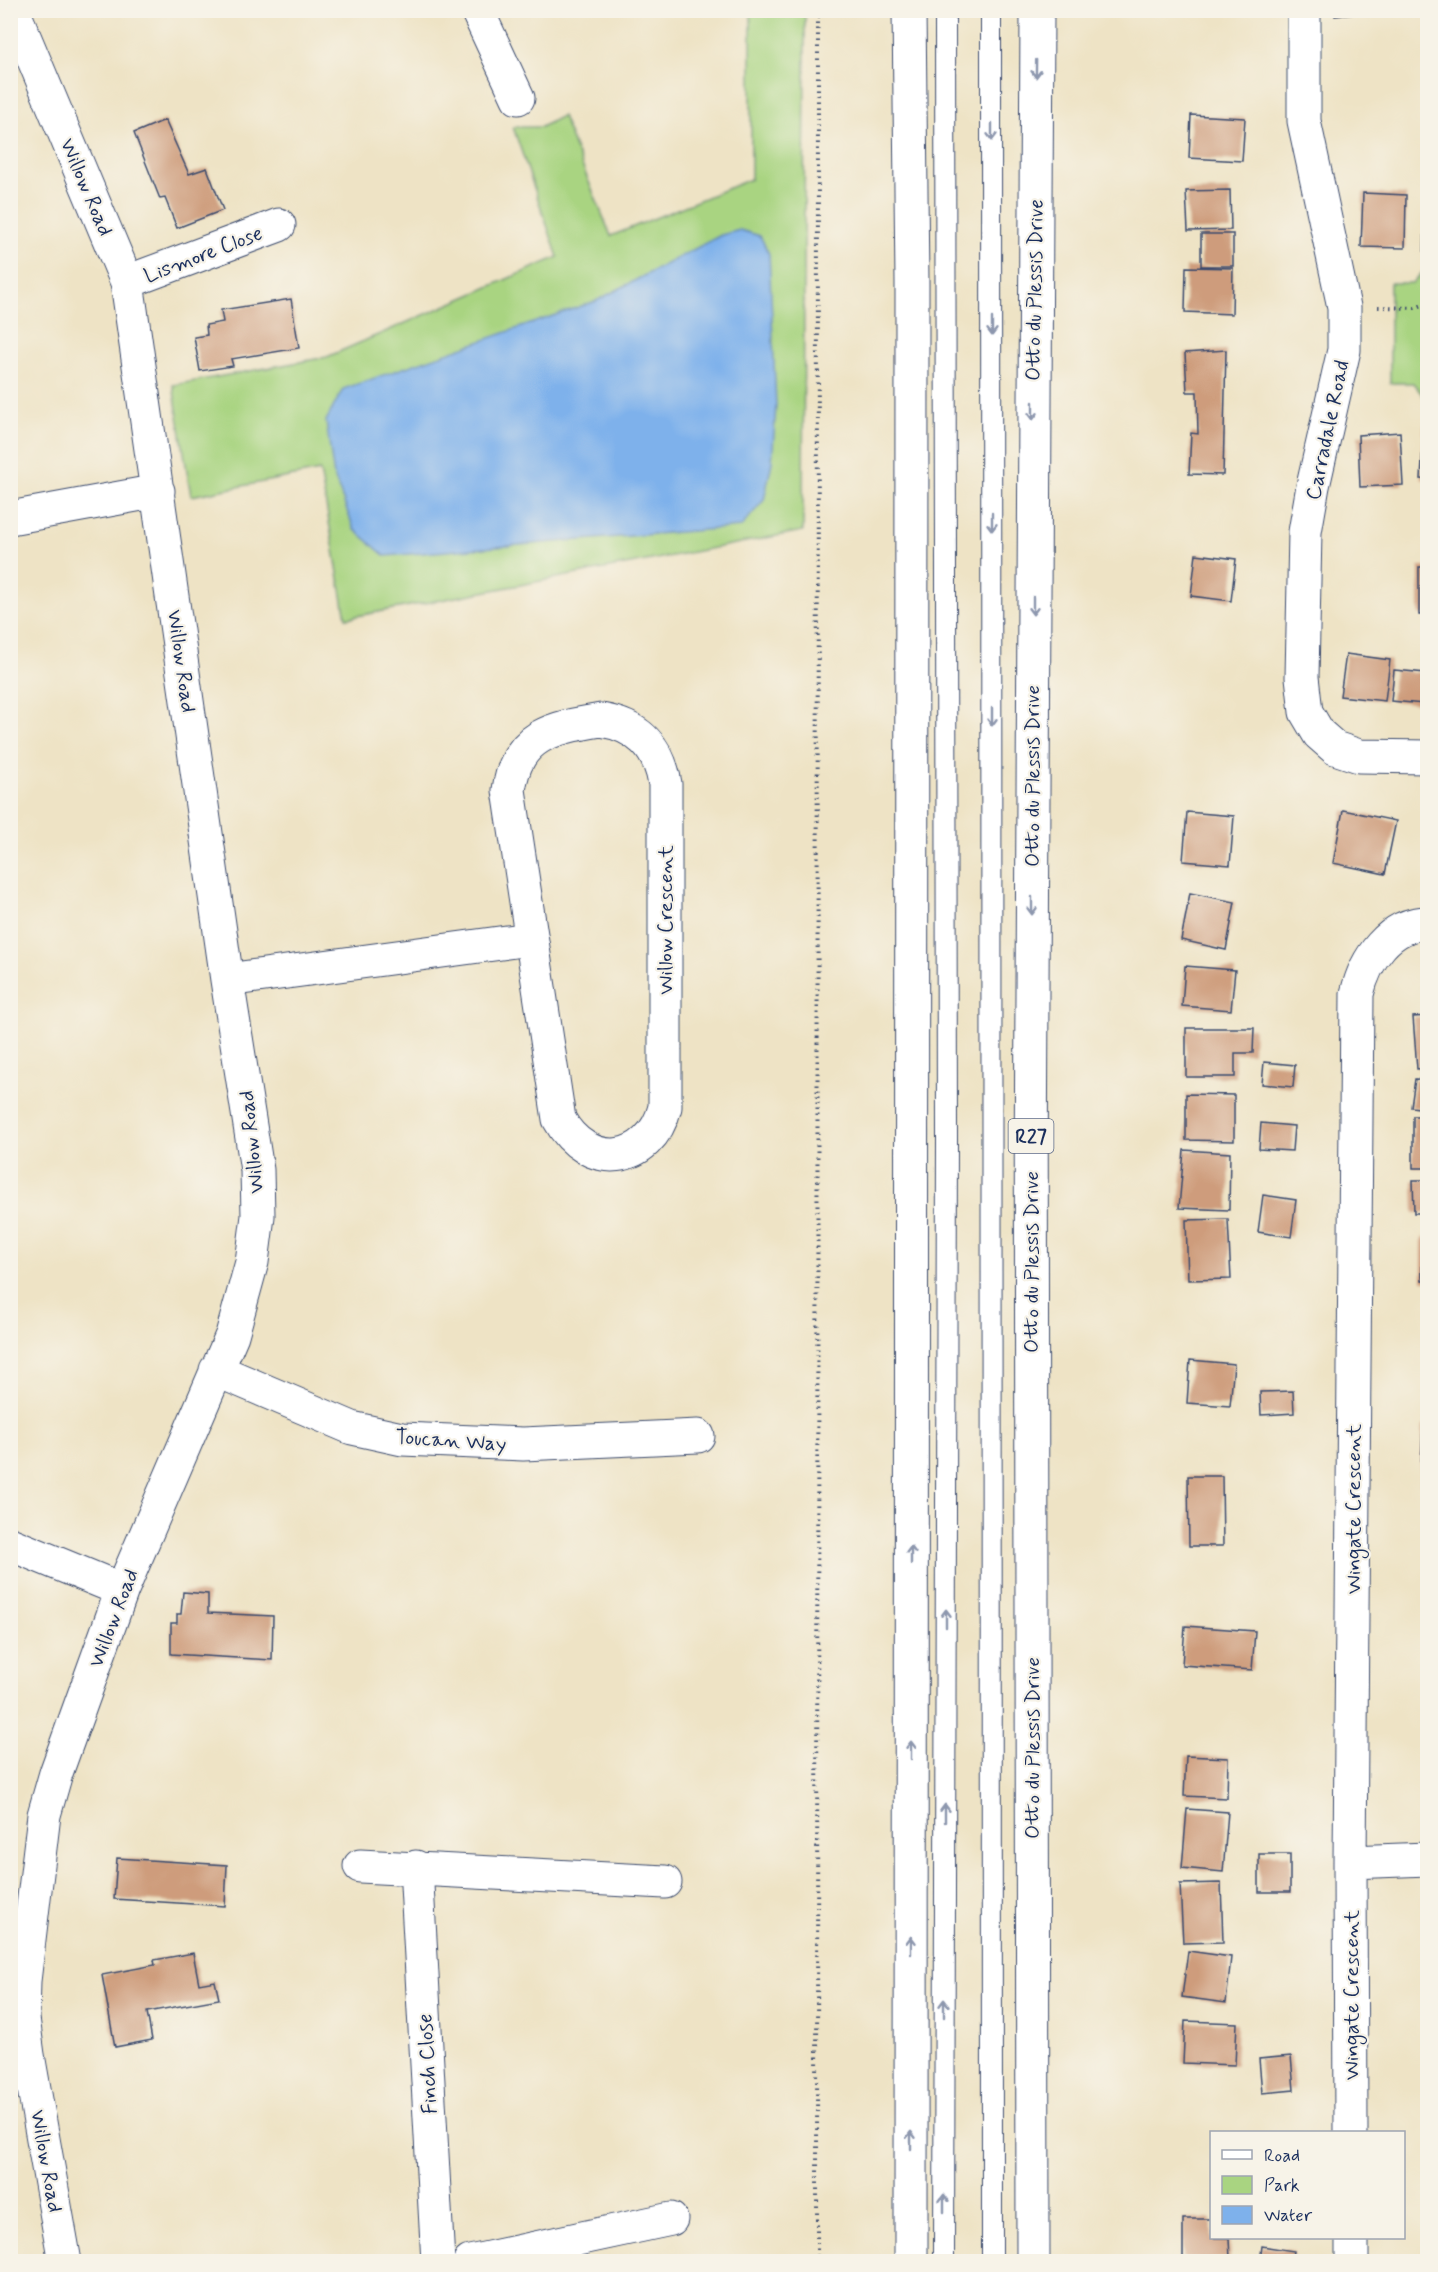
<svg xmlns="http://www.w3.org/2000/svg" width="1438" height="2272" font-family="Mynerve,sans-serif">
<style>
.green{fill:#a9d481;stroke:#628270;stroke-width:1.5}
.water{fill:#7eb1eb;stroke:#4c70a4;stroke-width:1.5}
.building{fill:#ce9c7c}
.lines{fill:none;stroke-linecap:round;stroke-linejoin:round}
.service-casing{stroke:#3b4a6d;stroke-width:22}
.minor-casing{stroke:#3b4a6d;stroke-width:35}
.primary-casing{stroke:#3b4a6d;stroke-width:35}
.path{stroke:#3b4a6d;stroke-width:4;stroke-dasharray:1.5 4.5;stroke-linecap:butt}
.service{stroke:#fff;stroke-width:20}
.minor{stroke:#fff;stroke-width:33}
.primary{stroke:#fff;stroke-width:33}
.oneway{stroke:#8d97ae}
.labels{text-anchor:middle;stroke-width:4.5;stroke-linejoin:round;paint-order:stroke}
.shield{fill:#f7f3e8;stroke:#5d6a87;stroke-width:1.5}
.shield-label{font-size:20px;font-weight:bold;fill:#1b2f5e}
.street-label{font-size:21px;fill:#1b2f5e;stroke:#f7f3e8}
</style>
<rect width="100%" height="100%" fill="#f7f3e8"/>
<filter id="ink" filterUnits="userSpaceOnUse"><feTurbulence type="fractalNoise" baseFrequency=".0167" numOctaves="2"/><feDisplacementMap in="SourceGraphic" scale="12" xChannelSelector="R" yChannelSelector="G"/><feConvolveMatrix kernelMatrix="1 2 1 2 8 2 1 2 1" color-interpolation-filters="sRGB"/></filter>
<filter id="wash" filterUnits="userSpaceOnUse"><feTurbulence type="fractalNoise" baseFrequency=".008" numOctaves="4" result="noise"/><feDisplacementMap in="SourceGraphic" scale="24" xChannelSelector="R" yChannelSelector="G"/><feGaussianBlur stdDeviation="1.35" result="paint"/><feColorMatrix in="noise" values="0 0 0 0 0 0 0 0 0 0 0 0 0 0 0 0 0 1.4 0 .05"/><feComposite in="paint" operator="in"/></filter>
<g filter="url(#wash)">
<rect width="100%" height="100%" fill="#eee3c5"/>
<!-- green -->
<path class="green" d="M 751,11 L 805,11 L 803,531 L 346,618 L 320,471 L 191,496 L 173,385 L 327,357 L 558,257 L 513,127 L 541,127 L 562,116 L 611,236 L 751,179 Z
M 1427,268 L 1428,399 L 1426,399 L 1413,383 L 1390,383 L 1390,283 L 1412,283 Z"/>
<!-- water -->
<path class="water" d="M 740,230 L 760,236 L 769,254 L 776,405 L 772,462 L 764,500 L 741,527 L 385,556 L 354,529 L 334,476 L 326,421 L 343,389 L 596,301 L 721,235 Z"/>
<g id="blocks">
<!-- building -->
<path class="building" d="M 1334,10 L 1375,10 L 1376,12 L 1335,16 Z
M 1191,115 L 1245,118 L 1242,161 L 1189,158 Z
M 165,120 L 189,174 L 207,168 L 223,210 L 177,228 L 165,198 L 160,199 L 134,133 Z
M 1230,190 L 1231,230 L 1188,231 L 1186,191 Z
M 1363,193 L 1406,195 L 1405,248 L 1361,247 Z
M 1425,209 L 1428,209 L 1428,256 L 1424,256 Z
M 1201,234 L 1233,234 L 1233,266 L 1201,266 Z
M 1186,267 L 1233,268 L 1232,314 L 1185,312 Z
M 291,299 L 299,348 L 231,359 L 233,366 L 200,371 L 194,337 L 207,335 L 206,325 L 223,322 L 221,310 Z
M 1226,350 L 1223,475 L 1189,474 L 1191,433 L 1198,434 L 1197,392 L 1187,392 L 1185,353 Z
M 1424,424 L 1428,425 L 1428,480 L 1421,479 Z
M 1400,432 L 1403,485 L 1360,487 L 1358,435 Z
M 1196,554 L 1236,559 L 1231,601 L 1191,596 Z
M 1419,567 L 1428,567 L 1428,615 L 1419,615 Z
M 1346,654 L 1390,660 L 1385,701 L 1340,696 Z
M 1394,670 L 1426,673 L 1424,704 L 1391,701 Z
M 1343,810 L 1396,821 L 1385,874 L 1333,863 Z
M 1187,812 L 1234,816 L 1230,865 L 1183,861 Z
M 1190,893 L 1235,902 L 1226,950 L 1181,940 Z
M 1185,966 L 1235,970 L 1231,1010 L 1182,1006 Z
M 1428,1016 L 1428,1068 L 1417,1069 L 1413,1017 Z
M 1186,1028 L 1254,1028 L 1253,1053 L 1235,1053 L 1235,1077 L 1186,1077 Z
M 1264,1062 L 1295,1065 L 1293,1087 L 1262,1084 Z
M 1415,1079 L 1428,1080 L 1428,1109 L 1411,1107 Z
M 1186,1094 L 1234,1095 L 1234,1141 L 1186,1140 Z
M 1413,1116 L 1428,1116 L 1428,1168 L 1413,1168 Z
M 1261,1123 L 1294,1126 L 1292,1151 L 1259,1149 Z
M 1184,1150 L 1230,1153 L 1229,1210 L 1179,1208 Z
M 1413,1180 L 1428,1180 L 1428,1213 L 1414,1213 Z
M 1263,1195 L 1296,1200 L 1291,1237 L 1258,1232 Z
M 1228,1219 L 1231,1279 L 1188,1280 L 1186,1220 Z
M 1422,1237 L 1428,1237 L 1428,1281 L 1422,1281 Z
M 1190,1360 L 1234,1364 L 1230,1406 L 1187,1403 Z
M 1293,1391 L 1294,1413 L 1261,1415 L 1260,1392 Z
M 1423,1425 L 1428,1426 L 1428,1485 L 1420,1485 Z
M 1188,1476 L 1222,1476 L 1223,1546 L 1189,1546 Z
M 183,1592 L 208,1594 L 208,1613 L 273,1616 L 272,1660 L 171,1654 L 171,1623 L 177,1623 L 177,1614 L 181,1614 Z
M 1185,1626 L 1255,1631 L 1252,1670 L 1182,1665 Z
M 1186,1756 L 1228,1758 L 1227,1798 L 1184,1796 Z
M 1187,1809 L 1228,1812 L 1223,1872 L 1182,1868 Z
M 1259,1854 L 1290,1854 L 1290,1892 L 1259,1892 Z
M 117,1858 L 227,1865 L 225,1906 L 114,1899 Z
M 1221,1883 L 1223,1942 L 1183,1943 L 1180,1884 Z
M 1188,1951 L 1231,1957 L 1226,2003 L 1182,1997 Z
M 193,1953 L 199,1984 L 215,1981 L 219,1999 L 147,2012 L 152,2040 L 115,2047 L 102,1975 L 155,1965 L 154,1960 Z
M 1185,2021 L 1237,2023 L 1235,2065 L 1183,2063 Z
M 1291,2056 L 1294,2090 L 1262,2093 L 1259,2059 Z
M 1183,2219 L 1212,2219 L 1212,2238 L 1229,2238 L 1230,2259 L 1183,2259 Z
M 1262,2246 L 1294,2251 L 1292,2262 L 1260,2262 Z"/>
</g>
</g>
<g filter="url(#ink)">
<use href="#blocks" fill-opacity="0" stroke="#3b4a6d" stroke-width="1.5"/>
<g class="lines">
<!-- service casing -->
<g class="service-casing">
<path id="service" d="M 991,10 L 992,2262
M 944,2262 L 947,1139 L 945,10"/>
</g>
<!-- minor casing -->
<g class="minor-casing">
<path id="minor" d="M 13,10 L 127,282 L 227,980 L 257,1170 L 258,1216 L 252,1262 L 232,1335 L 122,1590 L 56,1773 L 44,1815 L 24,1981 L 23,2018 L 28,2055 L 65,2262
M 477,10 L 518,98
M 1304,10 L 1304,121 L 1344,307 L 1344,350 L 1313,486 L 1305,532 L 1302,677 L 1306,712 L 1319,734 L 1335,748 L 1359,756 L 1428,757
M 127,282 L 279,225
M 10,518 L 158,491
M 601,720 C 638,726 659,747 665,784 L 665,1107 C 650,1166 587,1171 559,1119 L 509,790 C 517,734 552,728 601,720 Z
M 227,980 L 530,939
M 216,1370 L 352,1428 L 402,1439 L 523,1444 L 698,1436
M 10,1544 L 122,1590
M 1350,1862 L 1428,1859
M 360,1866 L 665,1882
M 416,1867 L 438,2262
M 1351,2132 L 1350,1862 L 1357,994 C 1365,960 1389,923 1428,923
M 1352,2238 L 1352,2262
M 470,2262 L 671,2219"/>
</g>
<!-- primary casing -->
<g class="primary-casing">
<path id="primary" d="M 909,10 L 912,282 L 911,2262
M 1033,2262 C 1031,1511 1029,761 1037,10"/>
</g>
<!-- path -->
<path class="path" d="M 1378,307 L 1415,308 L 1428,303
M 817,2262 L 818,10"/>
<!-- service -->
<use href="#service" class="service"/>
<!-- minor -->
<use href="#minor" class="minor"/>
<!-- primary -->
<use href="#primary" class="primary"/>
</g>
<!-- one-way arrows -->
<defs><path id="oneway-shaft" d="M-6 0H5M1.5-3L5.5 0L1.5 3" fill="none" stroke-width="1.6" stroke-linecap="round" stroke-linejoin="round" transform="scale(1.5)"/></defs>
<g class="oneway">
<use href="#oneway-shaft" transform="translate(1036 69) rotate(91)"/>
<use href="#oneway-shaft" transform="translate(992 132) rotate(90)"/>
<use href="#oneway-shaft" transform="translate(992 327) rotate(90)"/>
<use href="#oneway-shaft" transform="translate(1033 411) rotate(90)"/>
<use href="#oneway-shaft" transform="translate(992 522) rotate(90)"/>
<use href="#oneway-shaft" transform="translate(1033 606) rotate(90)"/>
<use href="#oneway-shaft" transform="translate(992 717) rotate(90)"/>
<use href="#oneway-shaft" transform="translate(1032 906) rotate(90)"/>
<use href="#oneway-shaft" transform="translate(911 1555) rotate(-90)"/>
<use href="#oneway-shaft" transform="translate(946 1618) rotate(-90)"/>
<use href="#oneway-shaft" transform="translate(911 1750) rotate(-90)"/>
<use href="#oneway-shaft" transform="translate(945 1813) rotate(-90)"/>
<use href="#oneway-shaft" transform="translate(911 1945) rotate(-90)"/>
<use href="#oneway-shaft" transform="translate(944 2008) rotate(-90)"/>
<use href="#oneway-shaft" transform="translate(911 2140) rotate(-90)"/>
<use href="#oneway-shaft" transform="translate(944 2203) rotate(-90)"/>
</g>
</g>
<g class="labels">
<!-- shield labels -->
<rect class="shield" x="1008.5" y="1119" width="45" height="34" rx="4.5"/>
<g class="shield-label">
<text x="1031" y="1143">R27</text>
</g>
<!-- street labels -->
<g class="street-label">
<text transform="translate(87 187) rotate(67)" y="7">Willow Road</text>
<text transform="translate(203 254) rotate(-21)" y="7">Lismore Close</text>
<text transform="translate(1034 290) rotate(-89)" y="7">Otto du Plessis Drive</text>
<text transform="translate(1327 430) rotate(-78)" y="7">Carradale Road</text>
<text transform="translate(182 661) rotate(82)" y="7">Willow Road</text>
<text transform="translate(1032 776) rotate(-90)" y="7">Otto du Plessis Drive</text>
<text transform="translate(665 920) rotate(-90)" y="7">Willow Crescent</text>
<text transform="translate(251 1142) rotate(-96)" y="7">Willow Road</text>
<text transform="translate(1031 1262) rotate(-90)" y="7">Otto du Plessis Drive</text>
<text transform="translate(451 1440) rotate(4)" y="7">Toucan Way</text>
<text transform="translate(1353 1509) rotate(-90)" y="7">Wingate Crescent</text>
<text transform="translate(113 1618) rotate(-69)" y="7">Willow Road</text>
<text transform="translate(1032 1748) rotate(-90)" y="7">Otto du Plessis Drive</text>
<text transform="translate(1351 1995) rotate(-90)" y="7">Wingate Crescent</text>
<text transform="translate(427 2064) rotate(-93)" y="7">Finch Close</text>
<text transform="translate(47 2161) rotate(80)" y="7">Willow Road</text>
</g>
</g>
<!-- margin -->
<rect width="1438" height="2272" fill="none" stroke="#f7f3e8" stroke-width="36"/>
<!-- legend -->
<rect x="1210" y="2131" width="195" height="108" fill="#f7f3e8" stroke="#9fa5b1" stroke-width="1.5"/>
<rect x="1222" y="2150" width="30" height="9" fill="#ffffff" stroke="#9fa5b1" stroke-width="1.5"/>
<text x="1264" y="2161" font-size="18" fill="#1b2f5e">Road</text>
<rect x="1222" y="2176" width="30" height="18" fill="#a9d481" stroke="#9fa5b1" stroke-width="1.5"/>
<text x="1264" y="2191" font-size="18" fill="#1b2f5e">Park</text>
<rect x="1222" y="2206" width="30" height="18" fill="#7eb1eb" stroke="#9fa5b1" stroke-width="1.5"/>
<text x="1264" y="2221" font-size="18" fill="#1b2f5e">Water</text>
</svg>
